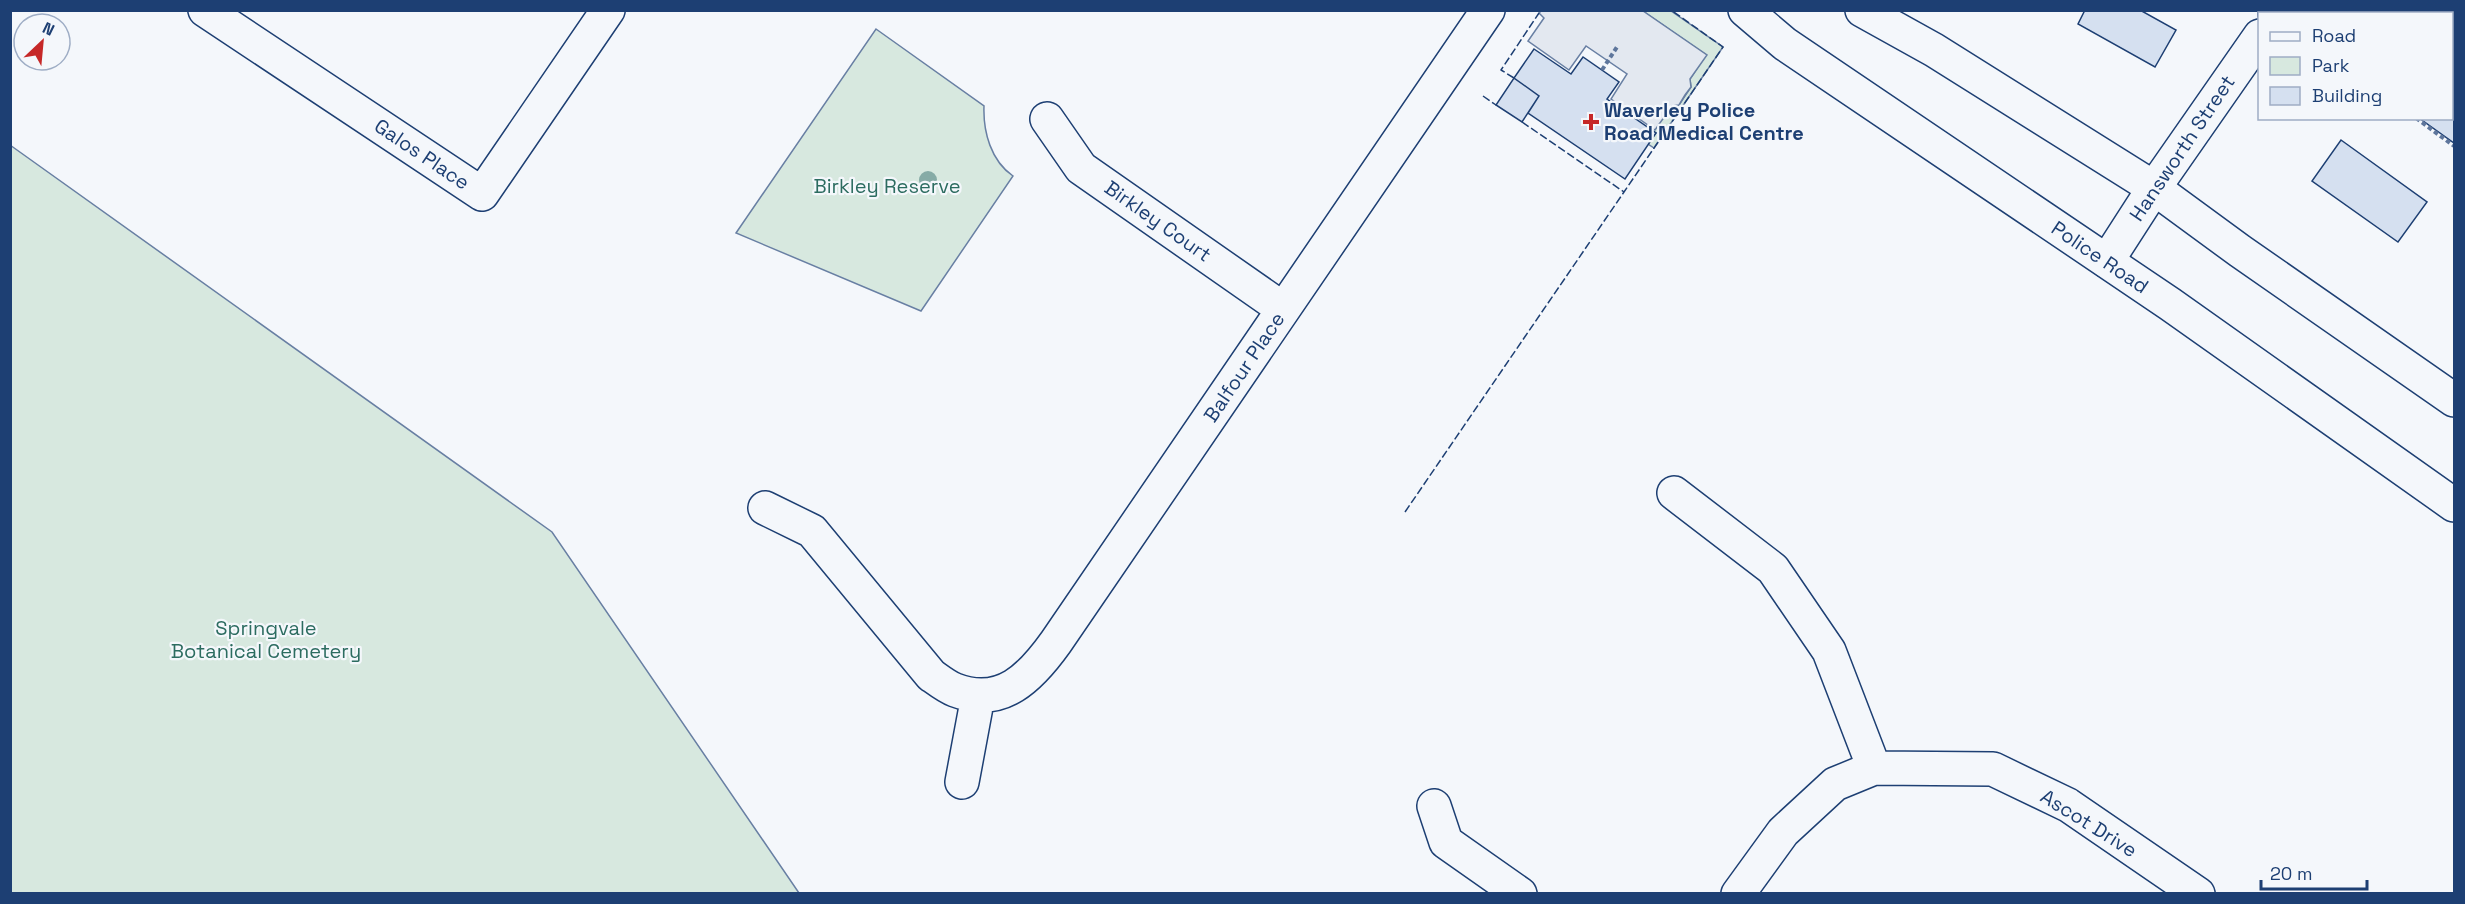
<svg xmlns="http://www.w3.org/2000/svg" width="2465" height="904" font-family="'Space Grotesk',sans-serif">
<style>
.green{fill:#d7e8df;stroke:#687fa3;stroke-width:1.5}
.parking{fill:#e3e8f0;stroke:#687fa3;stroke-width:1.5}
.building{fill:#d5e0f0;stroke:#1d3f73;stroke-width:1.5}
.lines{fill:none;stroke-linecap:round;stroke-linejoin:round}
.minor-casing{stroke:#1d3f73;stroke-width:36}
.major-casing{stroke:#1d3f73;stroke-width:36}
.path{stroke:#5e769c;stroke-width:4;stroke-dasharray:4.5 3;stroke-linecap:butt}
.minor{stroke:#f4f7fb;stroke-width:33}
.major{stroke:#f4f7fb;stroke-width:33}
.fence{stroke:#1d3f73;stroke-width:1.5;stroke-dasharray:8 3;stroke-linecap:butt}
.tree{fill:#86aba6}
.poi-dot{fill:#c62828;stroke:#f4f7fb;stroke-width:2}
.labels{text-anchor:middle;stroke-width:4.5;stroke-linejoin:round;paint-order:stroke}
.poi-label{font-size:20px;font-weight:bold;fill:#1d3f73;stroke:#f4f7fb;text-anchor:start}
.street-label{font-size:20px;fill:#1d3f73;stroke:#f4f7fb}
.park-label{font-size:20px;fill:#2c6c60;stroke:#f4f7fb}
</style>
<rect width="100%" height="100%" fill="#f4f7fb"/>
<!-- green -->
<path class="green" d="M 1643,11 L 1671,11 L 1723,47 L 1654,148 L 1648,144 L 1656,133 L 1653,131 L 1672,105 L 1679,105 L 1691,87 L 1690,79 L 1706,55 Z
M 876,29 L 984,106 C 983,132 991,161 1013,176 L 921,311 L 736,233 Z
M 10,145 L 552,532 L 799,893 L 11,893 Z"/>
<!-- parking -->
<path class="parking" d="M 1541,11 L 1643,11 L 1707,55 L 1690,79 L 1691,87 L 1685,95 L 1679,105 L 1672,106 L 1655,130 L 1611,99 L 1627,74 L 1586,46 L 1569,70 L 1528,41 L 1544,18 L 1539,13 Z
M 2390,11 L 2454,11 L 2454,55 L 2452,53 L 2452,14 L 2395,14 Z"/>
<!-- building -->
<path class="building" d="M 2085,10 L 2140,10 L 2176,30 L 2155,67 L 2078,24 Z
M 1534,49 L 1571,74 L 1583,57 L 1619,82 L 1607,99 L 1656,133 L 1625,179 L 1528,113 L 1539,96 L 1514,78 Z
M 2452,77 L 2454,79 L 2454,143 L 2419,118 L 2452,118 Z
M 1514,78 L 1539,96 L 1522,122 L 1496,105 Z
M 2341,140 L 2427,202 L 2398,242 L 2312,181 Z"/>
<g class="lines">
<!-- minor casing -->
<g class="minor-casing">
<path id="minor" d="M 205,10 L 482,194 L 608,10
M 2275,14 L 2278,10
M 1047,119 L 1081,168 L 1283,309
M 2107,261 L 2154,188 L 2260,36
M 1674,493 L 1773,569 L 1829,651 L 1874,768
M 765,508 L 812,531 L 931,675 C 938,680 947,687 955,690 C 1002,708 1031,677 1056,642 L 1488,10
M 962,782 L 978,696
M 1434,806 L 1446,842 L 1520,894
M 1738,894 L 1783,832 L 1835,784 L 1874,768 L 1993,769 L 2068,805 L 2198,894"/>
</g>
<!-- major casing -->
<g class="major-casing">
<path id="major" d="M 1745,10 L 1785,44 L 2170,304 L 2454,505
M 1862,10 L 1934,50 L 2154,188 L 2240,251 L 2454,400"/>
</g>
<!-- path -->
<path class="path" d="M 1602,70 L 1617,47
M 2416,118 L 2454,146"/>
<!-- minor -->
<use href="#minor" class="minor"/>
<!-- major -->
<use href="#major" class="major"/>
<!-- fence -->
<path class="fence" d="M 1514,78 L 1501,70 L 1539,13
M 1483,96 L 1496,105
M 1522,122 L 1624,192 L 1723,47 L 1671,10
M 1405,512 L 1624,192"/>
</g>
<!-- trees -->
<circle class="tree" cx="928" cy="180" r="9"/>
<!-- markers -->
<path class="poi-dot" d="M1588 113h6v6h6v6h-6v6h-6v-6h-6v-6h6z"/>
<g class="labels">
<!-- poi labels -->
<g class="poi-label">
<text x="1604" y="117">Waverley Police<tspan x="1604" dy="23">Road Medical Centre</tspan></text>
</g>
<!-- street labels -->
<g class="street-label">
<text transform="translate(2182 148) rotate(-56)" y="7">Hansworth Street</text>
<text transform="translate(422 154) rotate(34)" y="7">Galos Place</text>
<text transform="translate(1158 221) rotate(35)" y="7">Birkley Court</text>
<text transform="translate(2100 257) rotate(34)" y="7">Police Road</text>
<text transform="translate(1244 367) rotate(-56)" y="7">Balfour Place</text>
<text transform="translate(2089 823) rotate(32)" y="7">Ascot Drive</text>
</g>
<!-- park labels -->
<g class="park-label">
<text x="887" y="193">Birkley Reserve</text>
<text x="266" y="635">Springvale<tspan x="266" dy="23">Botanical Cemetery</tspan></text>
</g>
</g>
<!-- border -->
<rect width="2465" height="904" fill="none" stroke="#1d3f73" stroke-width="24"/>
<!-- legend -->
<rect x="2258" y="12" width="195" height="108" fill="#f4f7fb" stroke="#9eadc5" stroke-width="1.5"/>
<rect x="2270" y="32" width="30" height="9" fill="#f4f7fb" stroke="#9eadc5" stroke-width="1.5"/>
<text x="2312" y="42" font-size="18" fill="#1d3f73">Road</text>
<rect x="2270" y="57" width="30" height="18" fill="#d7e8df" stroke="#9eadc5" stroke-width="1.5"/>
<text x="2312" y="72" font-size="18" fill="#1d3f73">Park</text>
<rect x="2270" y="87" width="30" height="18" fill="#d5e0f0" stroke="#9eadc5" stroke-width="1.5"/>
<text x="2312" y="102" font-size="18" fill="#1d3f73">Building</text>
<!-- north arrow -->
<g transform="translate(42 42) rotate(26)"><circle r="28" fill="#f4f7fb" stroke="#9eadc5" stroke-width="1.5"/>
<path d="M0-4.5L10 22L0 15L-10 22Z" fill="#c62828"/>
<text y="-9" font-size="16" font-weight="bold" text-anchor="middle" fill="#1d3f73">N</text>
</g>
<!-- scale -->
<path d="M2261 880v9h106v-9" fill="none" stroke="#1d3f73" stroke-width="3"/>
<text x="2270" y="880" font-size="18" fill="#1d3f73" stroke="#f4f7fb" stroke-width="4.5" paint-order="stroke">20 m</text>
</svg>
